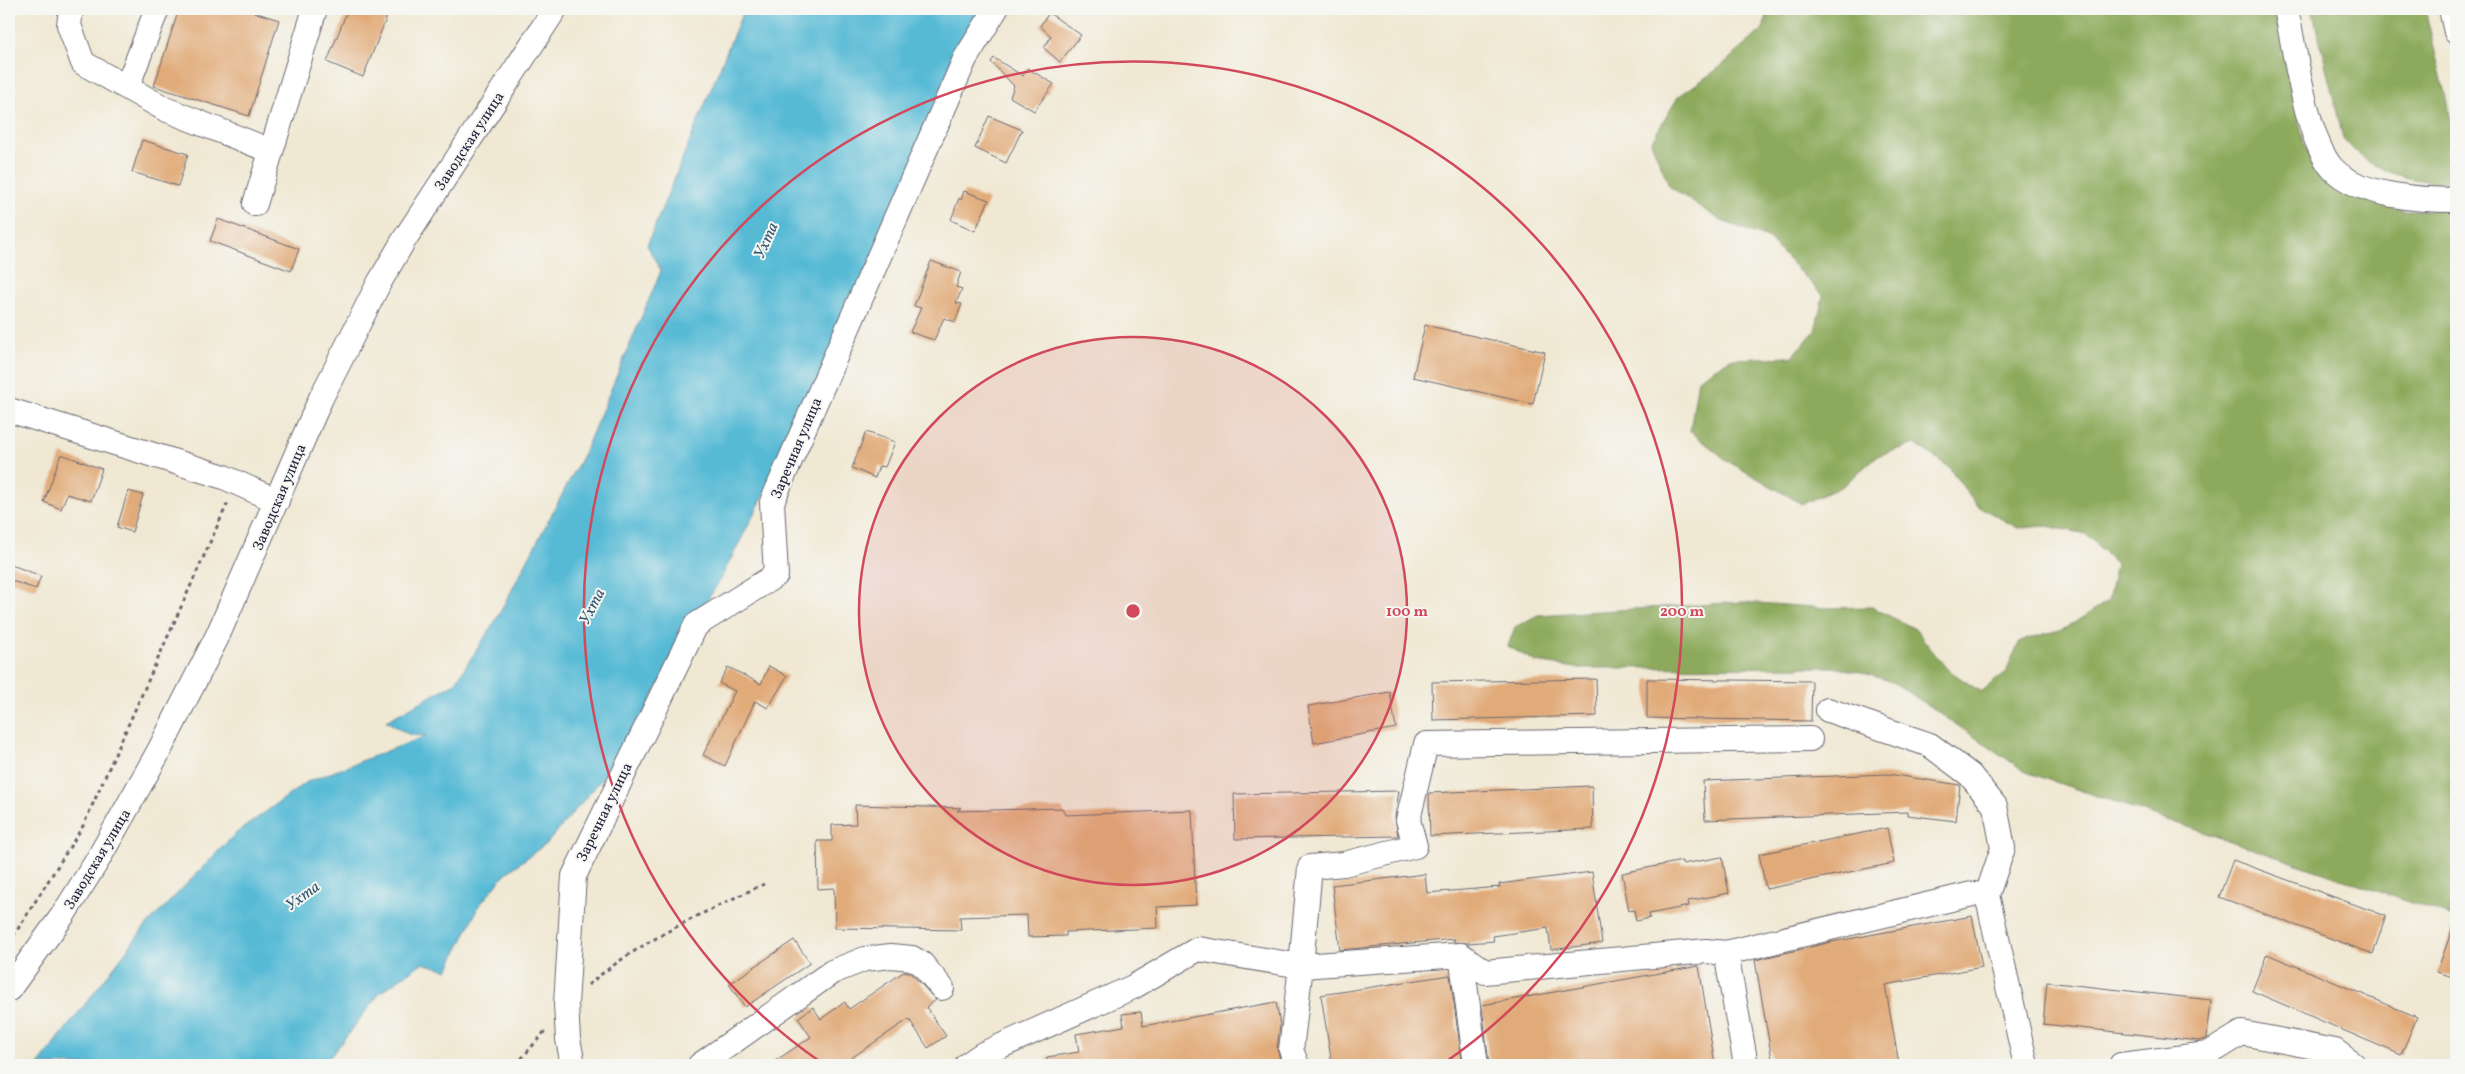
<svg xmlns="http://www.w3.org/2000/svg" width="2465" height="1074" font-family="Vollkorn,serif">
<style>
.forest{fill:#8daa5c;stroke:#58664c}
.water{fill:#56bad5;stroke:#3c6e88}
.building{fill:#e1ab79}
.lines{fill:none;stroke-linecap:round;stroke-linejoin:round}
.minor-casing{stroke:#6a6770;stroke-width:26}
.path{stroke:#6a6770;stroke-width:3;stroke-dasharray:4 4;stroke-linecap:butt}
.minor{stroke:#fff;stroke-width:24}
.ring{fill:none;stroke:#d1495b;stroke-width:2.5}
.labels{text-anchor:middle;stroke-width:4;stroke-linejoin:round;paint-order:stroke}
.street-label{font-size:15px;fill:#22223b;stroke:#f6f6f2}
.water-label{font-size:16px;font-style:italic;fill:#345771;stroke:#f6f6f2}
.centre{fill:#d1495b;stroke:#f6f6f2;stroke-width:2.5}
.ring-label{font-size:15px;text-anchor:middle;font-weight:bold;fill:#d1495b;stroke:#f6f6f2;stroke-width:4;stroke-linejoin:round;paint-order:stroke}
</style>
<rect width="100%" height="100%" fill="#f6f6f2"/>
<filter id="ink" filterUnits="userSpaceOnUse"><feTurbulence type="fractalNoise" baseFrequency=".02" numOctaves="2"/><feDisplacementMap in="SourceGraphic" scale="10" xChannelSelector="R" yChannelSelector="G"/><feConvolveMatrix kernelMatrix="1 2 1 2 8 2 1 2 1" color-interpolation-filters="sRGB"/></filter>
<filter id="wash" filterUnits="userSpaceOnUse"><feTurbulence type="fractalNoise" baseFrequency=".0096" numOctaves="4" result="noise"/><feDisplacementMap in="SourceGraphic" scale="20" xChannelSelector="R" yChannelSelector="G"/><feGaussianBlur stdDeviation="1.12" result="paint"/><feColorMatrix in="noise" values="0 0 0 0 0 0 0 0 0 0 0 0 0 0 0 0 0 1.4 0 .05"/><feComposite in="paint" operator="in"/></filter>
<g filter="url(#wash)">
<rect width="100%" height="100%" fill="#f0e8d3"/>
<!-- forest -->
<path class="forest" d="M 1769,9 L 2274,9 L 2304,143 L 2315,166 L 2327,179 L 2371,201 L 2403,210 L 2456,210 L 2456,918 L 2026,772 L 1895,683 L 1861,672 L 1832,667 L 1576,668 L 1536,662 L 1508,646 L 1515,627 L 1538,615 L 1743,602 L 1826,608 L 1872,607 L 1915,629 L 1947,669 L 1981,692 L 2005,673 L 2020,641 L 2066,628 L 2108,601 L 2116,564 L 2086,534 L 2047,526 L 2018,528 L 1976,505 L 1949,467 L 1915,444 L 1877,456 L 1843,486 L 1802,504 L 1729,462 L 1690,431 L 1698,379 L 1730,359 L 1792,357 L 1815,331 L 1823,296 L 1768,238 L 1720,220 L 1670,187 L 1651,142 L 1678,97 L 1719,68 L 1763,29 Z
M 2312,9 L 2425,9 L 2456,141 L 2456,183 L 2447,185 C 2403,177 2373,175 2343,138 Z"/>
<!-- water -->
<path class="water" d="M 744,9 L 988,9 L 765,493 L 720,580 L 675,652 L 625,752 L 548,842 L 505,874 L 479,906 L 448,970 L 422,963 L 380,993 L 324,1065 L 38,1065 L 144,928 L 235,834 L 307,782 L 426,736 L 410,735 L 386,721 L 455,683 L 496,620 L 584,453 L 661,271 L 647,245 Z"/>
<g id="blocks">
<!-- building -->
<path class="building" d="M 179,9 L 244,9 L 279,20 L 249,116 L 154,86 Z
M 348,9 L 390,9 L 363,77 L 327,62 Z
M 1049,13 L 1081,35 L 1060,62 L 1044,48 L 1051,36 L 1040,26 Z
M 994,58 L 1023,76 L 1027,68 L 1054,84 L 1034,111 L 1010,97 L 1014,86 L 991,62 Z
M 989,116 L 1022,130 L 1006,163 L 975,148 Z
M 142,140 L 188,154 L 178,186 L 132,172 Z
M 964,191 L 989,200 L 975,231 L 951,220 L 959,198 L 961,200 Z
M 218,219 L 299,249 L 291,271 L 210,241 Z
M 931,261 L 961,272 L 956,287 L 962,289 L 956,303 L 962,304 L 955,322 L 944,318 L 934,340 L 910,332 L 921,308 L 914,306 Z
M 1425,325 L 1545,352 L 1533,404 L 1413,377 Z
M 866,432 L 895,442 L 885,467 L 879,466 L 875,478 L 852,468 Z
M 61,454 L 102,469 L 91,501 L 67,494 L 61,509 L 44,502 Z
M 128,491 L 143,495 L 132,532 L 117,527 Z
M 9,564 L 41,576 L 36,589 L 9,580 Z
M 769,666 L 787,676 L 768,708 L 755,701 L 725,766 L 703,755 L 735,691 L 719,683 L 728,667 L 761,684 Z
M 1596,679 L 1597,716 L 1433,720 L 1432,682 Z
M 1647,679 L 1812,681 L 1811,721 L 1647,718 Z
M 1390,692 L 1396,728 L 1314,743 L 1308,706 Z
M 1888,774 L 1960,785 L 1956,821 L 1907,815 L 1907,812 L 1705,820 L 1703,781 Z
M 1592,786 L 1593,829 L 1430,836 L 1429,793 Z
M 1399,791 L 1395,817 L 1398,836 L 1235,839 L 1234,794 Z
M 855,805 L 961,808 L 957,811 L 1062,808 L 1065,815 L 1192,810 L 1196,905 L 1157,907 L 1158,928 L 1066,932 L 1066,936 L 1028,937 L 1027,915 L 960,917 L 961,930 L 835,928 L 834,888 L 818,889 L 817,841 L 832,841 L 832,825 L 856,824 Z
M 1887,828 L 1894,863 L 1766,889 L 1759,854 Z
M 1722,857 L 1729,893 L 1688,901 L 1689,906 L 1649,914 L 1650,918 L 1636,921 L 1634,910 L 1629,911 L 1622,873 L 1682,861 L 1682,864 Z
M 2233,860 L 2386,916 L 2373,954 L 2219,897 Z
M 1592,872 L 1602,943 L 1551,950 L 1548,928 L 1493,936 L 1494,941 L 1468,943 L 1454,942 L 1454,939 L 1340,950 L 1332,885 L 1425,874 L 1427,893 L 1500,887 L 1499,884 Z
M 1972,916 L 1982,967 L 1885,985 L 1899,1064 L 1773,1065 L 1755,960 L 1832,942 Z
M 2454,924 L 2456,925 L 2456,978 L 2437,972 Z
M 794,940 L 810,963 L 745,1007 L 729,984 Z
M 2267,954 L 2417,1017 L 2401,1055 L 2252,991 Z
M 1699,966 L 1715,1065 L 1489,1065 L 1482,1005 Z
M 905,971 L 913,975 L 936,1000 L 926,1007 L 946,1036 L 928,1048 L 909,1019 L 841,1065 L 769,1065 L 811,1037 L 798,1018 L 813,1007 L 821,1019 L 845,1002 L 849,1009 Z
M 1450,975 L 1462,1061 L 1434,1065 L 1332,1065 L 1321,995 Z
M 2047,982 L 2211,1000 L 2207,1039 L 2199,1041 L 2043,1024 Z
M 1276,1002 L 1280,1025 L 1277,1049 L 1282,1065 L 1047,1065 L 1047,1057 L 1079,1052 L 1076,1034 L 1124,1026 L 1122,1014 L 1141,1012 L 1143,1026 Z"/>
</g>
</g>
<g filter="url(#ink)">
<use href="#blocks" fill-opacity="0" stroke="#6a6770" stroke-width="1"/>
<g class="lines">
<!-- minor casing -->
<g class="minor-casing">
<path id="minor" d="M 71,9 L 69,25 L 83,63 L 165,109 L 271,151
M 2286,9 C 2295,49 2306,140 2333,169 C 2359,196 2421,200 2456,200
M 2451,9 L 2456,32
M 127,87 L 157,9
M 255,204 L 315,9
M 9,410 L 224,477 L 277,501
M 1828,710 L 1930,745 L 1970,775 L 1995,806 L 2003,848 L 1987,895
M 1461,955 L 1485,972 L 1706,951 L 1726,953
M 9,989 L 63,915 L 97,861 L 159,751 L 217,637 L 321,398 L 379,283 L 404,240 L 555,9
M 573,1065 L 568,1039 L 566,1004 L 574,876 L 696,625 L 776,575 L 772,502 L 965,59 L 996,9
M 700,1065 L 832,972 L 865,959 L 891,956 L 912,958 L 922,964 L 942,988
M 967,1065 L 983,1054 L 1133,987 L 1198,949 L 1301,966 L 1310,867 L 1344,864 L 1415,846 L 1408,820 L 1426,744 L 1810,739
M 1297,1065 L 1291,1050 L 1301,966 L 1461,955 L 1476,1065
M 1746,1065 L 1726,953 L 1972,894 L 1987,895 L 2026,1065
M 2121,1065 L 2208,1054 L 2242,1033 L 2335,1051 L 2354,1065"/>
</g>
<!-- path -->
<path class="path" d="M 9,943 L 83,826 L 229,500
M 588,985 C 640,941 703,913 764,884
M 516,1065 L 546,1030"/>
<!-- minor -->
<use href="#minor" class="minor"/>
</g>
</g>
<!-- distance rings -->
<circle cx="1133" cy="611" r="274" fill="#d1495b" fill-opacity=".12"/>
<g class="ring">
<circle cx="1133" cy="611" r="274"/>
<path d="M822 1063A549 549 0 1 1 1444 1063"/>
</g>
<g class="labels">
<!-- street labels -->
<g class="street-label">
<text transform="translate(469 141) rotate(-57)" y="5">Заводская улица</text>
<text transform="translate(796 448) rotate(-67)" y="5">Заречная улица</text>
<text transform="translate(279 497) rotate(-67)" y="5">Заводская улица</text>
<text transform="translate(604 812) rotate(-64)" y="5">Заречная улица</text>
<text transform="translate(97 859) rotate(-59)" y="5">Заводская улица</text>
</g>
<!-- water labels -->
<g class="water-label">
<text transform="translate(765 240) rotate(-66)" y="6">Ухта</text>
<text transform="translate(591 606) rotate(-63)" y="6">Ухта</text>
<text transform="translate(302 895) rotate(-36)" y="6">Ухта</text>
</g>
</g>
<circle cx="1133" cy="611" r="8" class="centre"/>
<g class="ring-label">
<text x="1407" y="616">100 m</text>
<text x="1682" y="616">200 m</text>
</g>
<!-- margin -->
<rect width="2465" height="1074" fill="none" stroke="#f6f6f2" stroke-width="30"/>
</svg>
